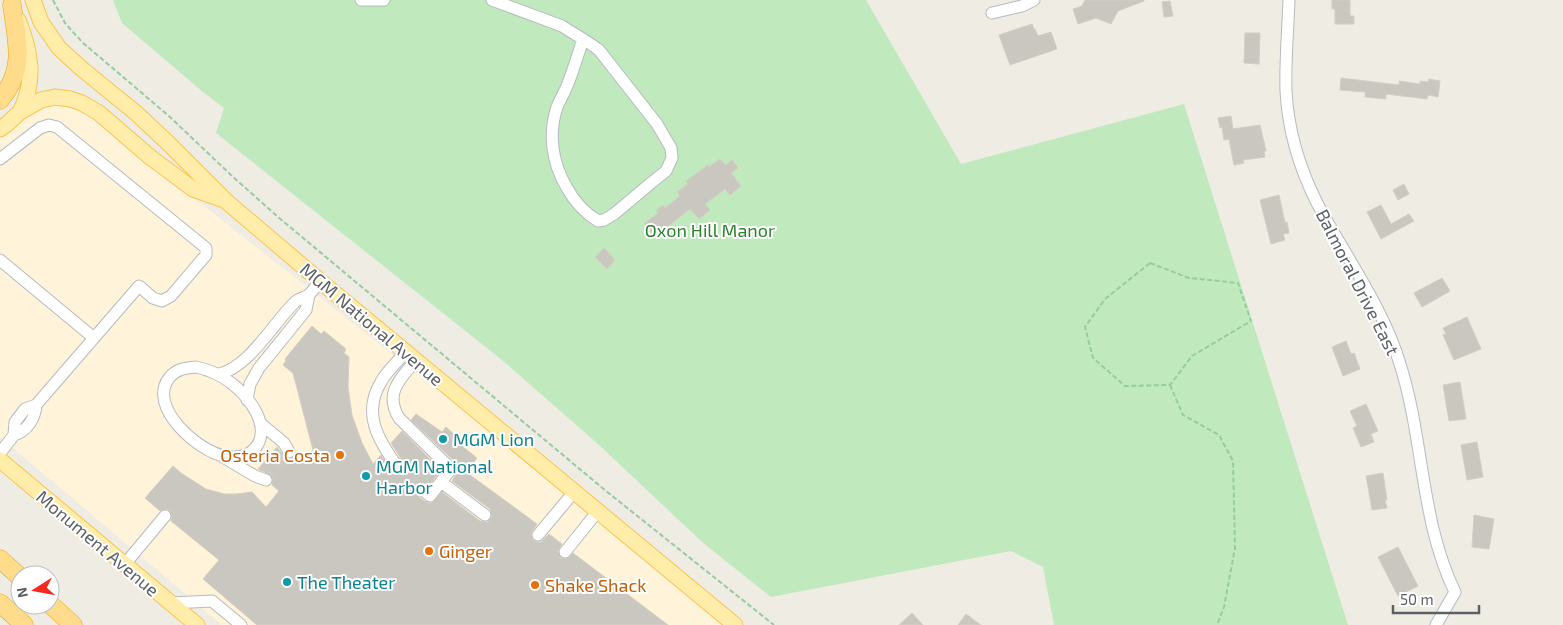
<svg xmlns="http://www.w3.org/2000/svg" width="1563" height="625" font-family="'Exo 2',sans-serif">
	<rect width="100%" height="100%" fill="#efece3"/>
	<path fill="#fff4d9" d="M51,104L81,109L736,625H222L0,437V124L20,112Z"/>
	<path fill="#c0e9be" d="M113,0H866L961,164L1184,104L1348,625H1054L1043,567L1011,551L771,597L702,542L598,444L502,360L216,133L224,108L203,92L122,23Z"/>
	<path fill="#cac7c0" stroke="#d5cec1" d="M1085,0H1144V1L1118,11L1111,24L1096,18L1078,24L1073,9L1082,6Z
		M1332,0H1350V16H1354V24H1335V9H1332Z
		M1170,1L1173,16L1164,17L1162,2Z
		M1032,24L1034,29H1035L1038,36L1051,32L1057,49L1010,65L999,35Z
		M1245,33H1260L1259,64L1244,63Z
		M1341,78L1399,85V81L1420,84V81L1428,82L1429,79L1440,81L1438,97L1428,95L1427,99L1386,94V99L1365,97V92L1340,90Z
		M1231,116L1233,129L1260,125L1266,151H1264L1265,157L1243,160L1244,163L1234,165L1229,139L1224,140L1222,127L1220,128L1218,118Z
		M720,159L726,165L732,160L738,168L731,173L741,186L730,195L725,189L705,204L710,210L699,219L690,209L654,237L644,224L658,213L656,210L663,205L665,208L680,196L677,192L688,184L686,181L708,165L709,167Z
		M1404,184L1409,194L1398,200L1393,190Z
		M1279,195L1285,223L1287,222L1289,233L1283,234L1285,240L1271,244L1260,200Z
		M1381,205L1391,224L1409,214L1414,221L1381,239L1367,212Z
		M604,248L615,260L607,269L595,257Z
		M1442,278L1450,291L1422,307L1414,293Z
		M1467,317L1481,349L1454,360L1443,335L1446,334L1443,328Z
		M312,326L321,334L324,331L346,349L344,353L349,357L348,387L352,415L362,443L373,464L381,455L393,473H398L402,472L404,466L403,462L391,443L402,431L441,470L429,486L423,485L419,488L418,494L420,498L428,503H432L442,492L480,521L485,522H488L492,516L490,509L452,481L458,471L457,464L411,420L416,414L442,432L446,427L456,436L453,439L477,458L466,472L537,524L531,533L533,540L537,542H541L549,534L562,544L558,551L561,558L567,559L573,553L668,625H257L203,579L219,560L171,521L172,517L170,511L166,509L160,511L145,498L173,466L181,473L206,489L224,494H237L252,492L266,507L279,491L272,485L273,479L271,475L258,469L277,447L285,458L289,459L295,457L302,463L313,450L293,373L283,365L286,361L285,359Z
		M1346,341L1351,354L1354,353L1360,369L1343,376L1332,347Z
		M1460,382L1466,419L1449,421L1443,385Z
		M1366,404L1378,431L1371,434L1374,442L1361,447L1353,428L1357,426L1350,411Z
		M1477,442L1483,477L1467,480L1461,445Z
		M1383,473L1387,500H1385L1387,508L1372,510L1366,476Z
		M1474,515L1494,519L1489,549L1472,547Z
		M1398,547L1418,586L1398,596L1378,557Z
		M912,613L923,625H899Z
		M966,614L981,625H958Z"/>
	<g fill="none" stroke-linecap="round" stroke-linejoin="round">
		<path stroke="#cac9c4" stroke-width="11" stroke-dasharray="11 5.5" stroke-linecap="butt" d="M397,466L425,492
			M266,480L289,452"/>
		<defs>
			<path id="minor" d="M361,0H384
				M492,0L562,26C574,34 587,41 599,50L657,124L671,148L672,158L666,171L651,183L614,214L604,220L598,221C585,213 574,201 567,188C552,163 548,134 557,107C560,100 564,93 567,86C573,71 578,55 583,39
				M1289,0C1288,30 1285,61 1286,91C1288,129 1300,169 1317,203C1345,256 1383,307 1400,364C1424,439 1420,520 1455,592L1436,625
				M992,13L1022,6L1034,0
				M0,159L40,128L49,125L57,127L206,248V255L171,296L162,301L153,298L139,286L36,405L25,409L15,422L14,435L0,453
				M0,260L94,338
				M416,360C400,379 384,393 399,418L451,469L430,496L425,492
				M196,367C221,372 244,389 256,412C270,439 254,462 224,456C198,451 147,407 169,378C176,369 185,368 196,367Z
				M219,374C248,368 273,324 294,303C297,299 303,298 307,296C312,293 316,286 320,281
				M247,400L250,384L259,368L306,310L309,295
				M260,423L284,443L289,452
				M14,435C27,431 35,419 36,405
				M223,457L255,476L266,480
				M397,466C378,440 362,413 381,382C387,371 397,362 406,352
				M441,482L485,515
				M538,535L574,492
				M565,552L598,511
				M125,564L165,516
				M171,603L212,601L241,625"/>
			<path id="major" d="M33,0L41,22L59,48L82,69L136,113L168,143L227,202L320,281L735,625
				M18,20C31,51 36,82 20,112
				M0,129L7,124L20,112L41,100L55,97L70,99L82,103L99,113L150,157L193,189L221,199
				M0,460L197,625"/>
			<path id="highway" d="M0,100C26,69 17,42 12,5
				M0,559L20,577
				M0,603L24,625
				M50,604L73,625"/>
		</defs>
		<use href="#minor" stroke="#b6babf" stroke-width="13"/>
		<use href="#major" stroke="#fcc34f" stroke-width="17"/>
		<use href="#highway" stroke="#f39b00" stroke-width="19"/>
		<path stroke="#96cba3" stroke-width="2" stroke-dasharray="5 2.5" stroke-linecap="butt" d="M53,0L65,23L82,42L170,117L232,176L278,217L606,491L774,625
			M1150,263L1189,278L1238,283L1251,321L1192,356L1170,385L1125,386L1093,358L1085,327L1105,299Z
			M1170,385L1183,415L1219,435L1233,461L1235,548L1224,607L1217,625"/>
		<use href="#minor" stroke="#fff" stroke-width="11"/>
		<use href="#major" stroke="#ffeda9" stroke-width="15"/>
		<use href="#highway" stroke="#ffdc8b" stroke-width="18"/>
	</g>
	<g fill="#0f9aa8" stroke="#fff" stroke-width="2">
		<circle cx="443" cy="439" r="5"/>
		<circle cx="366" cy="476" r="5"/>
		<circle cx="287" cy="582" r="5"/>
	</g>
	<g fill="#e8710a" stroke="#fff" stroke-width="2">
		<circle cx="340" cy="455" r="5"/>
		<circle cx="429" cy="551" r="5"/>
		<circle cx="535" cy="585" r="5"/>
	</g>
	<g text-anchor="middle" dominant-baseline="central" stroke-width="4" stroke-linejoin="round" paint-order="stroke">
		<g font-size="18" fill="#2d822d" stroke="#fff">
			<text x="710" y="230">Oxon Hill Manor</text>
		</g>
		<g font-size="18" fill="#5b6065" stroke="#fff">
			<text transform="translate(1358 282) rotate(63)">Balmoral Drive East</text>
			<text transform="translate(372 324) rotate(40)">MGM National Avenue</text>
			<text transform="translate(98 543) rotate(40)">Monument Avenue</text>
		</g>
		<g font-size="18" fill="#0d838f" stroke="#fff" text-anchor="start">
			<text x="453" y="439">MGM Lion</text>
			<text x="376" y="466">MGM National<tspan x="376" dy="21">Harbor</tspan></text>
			<text x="297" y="582">The Theater</text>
		</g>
		<g font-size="18" fill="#c56008" stroke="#fff" text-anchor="start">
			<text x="330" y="455" text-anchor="end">Osteria Costa</text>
			<text x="439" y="551">Ginger</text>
			<text x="545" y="585">Shake Shack</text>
		</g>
	</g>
	<g transform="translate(35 590) rotate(259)"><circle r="24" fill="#ffffff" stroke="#bdbfc1"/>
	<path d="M0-4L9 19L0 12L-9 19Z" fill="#f72822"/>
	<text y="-8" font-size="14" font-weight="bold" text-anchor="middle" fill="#5b6065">N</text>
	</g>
	<path d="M1393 605v8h86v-8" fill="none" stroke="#5b6065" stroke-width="2.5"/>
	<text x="1400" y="605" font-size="15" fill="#5b6065" stroke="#ffffff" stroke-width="4" paint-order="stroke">50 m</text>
</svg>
